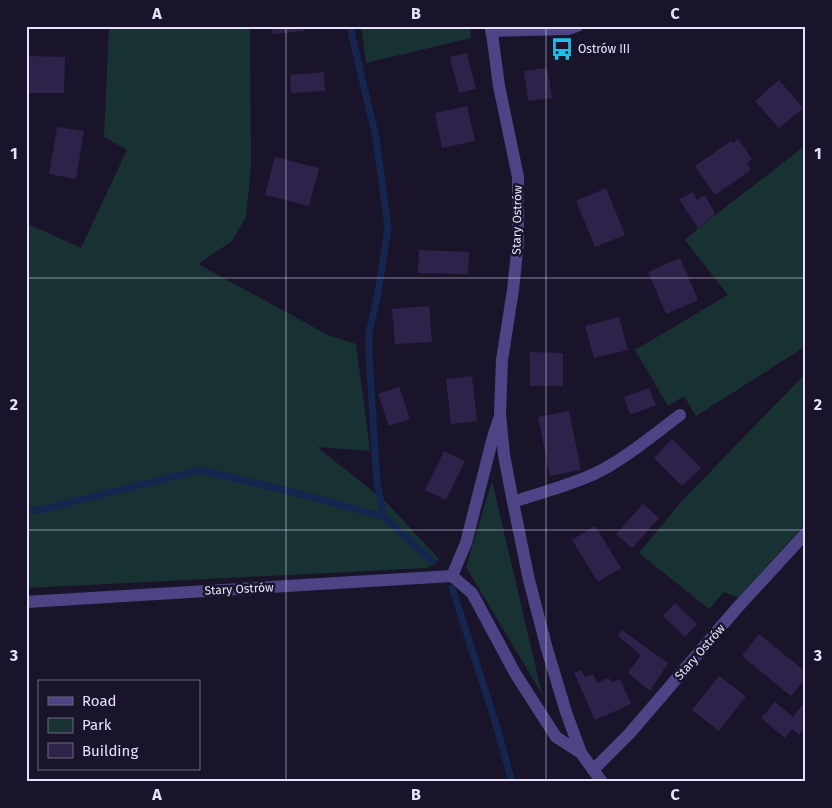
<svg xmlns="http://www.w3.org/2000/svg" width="832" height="808" font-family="'Fira Sans',sans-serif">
	<rect width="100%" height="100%" fill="#1a142b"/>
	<path fill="#183234" d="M109,26H250L251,165L246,217L232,241L198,264L328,335L356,344L370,451L317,447L385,501L439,559L427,568L26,588V223L81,248L127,150L104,137Z
		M361,26H470L471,38L366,63Z
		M806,145V346L696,416L684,396L668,406L635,350L728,295L685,240L701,226Z
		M806,373V523L738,598L724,592L709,609L639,553L681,502Z
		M492,481L542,694L466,567Z"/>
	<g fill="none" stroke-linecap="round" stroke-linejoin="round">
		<path stroke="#15254e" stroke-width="7" d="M351,26L352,36L376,138L388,228L378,293L369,333V355L377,483L384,517
			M26,510H40L200,470L301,494L384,517L433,562
			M452,588L496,724L512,782"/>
	</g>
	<path fill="#2e224a" d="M272,26H304V31L273,34Z
		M467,53L476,89L459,93L450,57Z
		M26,56L65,57L64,93H26Z
		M547,68L552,98L528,101L524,71Z
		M324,72L325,91L291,93L290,75Z
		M779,80L803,108L779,128L755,101Z
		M467,106L475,141L442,148L435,113Z
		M57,127L84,131L76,179L49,174Z
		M738,139L752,159L747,163L751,170L715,195L695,166L731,141L733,143Z
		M275,157L319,168L309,206L265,195Z
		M606,188L625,235L595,247L576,201Z
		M693,192L697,200L705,195L715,214L698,228L679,199Z
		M419,250L469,252L468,274L418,273Z
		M680,258L698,300L666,314L648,272Z
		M429,306L432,342L395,344L392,309Z
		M619,317L628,350L594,358L585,326Z
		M530,352L563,353V386H530Z
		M472,376L477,421L451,424L446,379Z
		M399,387L410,419L389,426L378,394Z
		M649,388L656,405L630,415L624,397Z
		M569,411L581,470L550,476L538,417Z
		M672,439L701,468L682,486L654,458Z
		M444,451L465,461L446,500L425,490Z
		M643,504L659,518L632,548L616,534Z
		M595,526L621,568L598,582L572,540Z
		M675,603L697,624L685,637L663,616Z
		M622,630L668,663L650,691L628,673L641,655L618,636Z
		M759,634L806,672V678L791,696L742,656Z
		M581,670L585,677L593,674L597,683L608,678L612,682L620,679L631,704L595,720L574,673Z
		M719,676L746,696L719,731L692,710Z
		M806,700V726L799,735L792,729L785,738L761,718L775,702L793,717Z"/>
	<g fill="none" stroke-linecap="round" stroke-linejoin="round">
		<path stroke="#4d4485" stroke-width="12" d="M491,31L568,29L577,26
			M513,502C539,493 568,486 594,474C624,460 653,435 680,415
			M593,770L630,733L737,608L806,533"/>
		<path stroke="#4d4485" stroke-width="12" d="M491,26L499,86L518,177V242L513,290L502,360L500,414L504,455L513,502L529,580L547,649L566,712L581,753
			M452,576L466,543L493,437L499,419
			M26,602L452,576L472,593L515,673L556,737L581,753L602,782"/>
	</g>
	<path fill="none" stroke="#e7e1fc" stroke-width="1" stroke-opacity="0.55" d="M286,26V782M546,26V782M26,278H806M26,530H806"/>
	<defs>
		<symbol id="bus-bare" viewBox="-9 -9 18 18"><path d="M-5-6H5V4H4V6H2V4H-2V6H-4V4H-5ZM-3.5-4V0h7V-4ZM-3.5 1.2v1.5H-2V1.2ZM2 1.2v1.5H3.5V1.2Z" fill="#1fc0ea" stroke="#1a142b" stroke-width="2.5" paint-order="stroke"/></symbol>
	</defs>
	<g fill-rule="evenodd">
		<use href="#bus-bare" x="546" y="33" width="32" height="32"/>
	</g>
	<g text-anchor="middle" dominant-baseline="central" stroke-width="5" stroke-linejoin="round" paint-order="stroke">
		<g font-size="12" fill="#e7e1fc" stroke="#1a142b" text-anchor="start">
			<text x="578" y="49">Ostrów III</text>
		</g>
		<g font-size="12" fill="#e7e1fc" stroke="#1a142b">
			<text transform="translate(517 220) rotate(-89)">Stary Ostrów</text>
			<text transform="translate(239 589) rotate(-3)">Stary Ostrów</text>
			<text transform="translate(700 652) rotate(-49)">Stary Ostrów</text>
		</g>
	</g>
	<rect width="832" height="808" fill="none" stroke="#1a142b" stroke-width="55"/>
	<rect x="38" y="680" width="162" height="90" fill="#1a142b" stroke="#6c667f"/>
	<rect x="48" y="697" width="25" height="8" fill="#4d4485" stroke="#6c667f"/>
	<text x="82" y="706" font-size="15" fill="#e7e1fc">Road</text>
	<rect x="48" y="718" width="25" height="15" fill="#183234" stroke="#6c667f"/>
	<text x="82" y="730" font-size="15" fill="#e7e1fc">Park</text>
	<rect x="48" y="743" width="25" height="15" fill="#2e224a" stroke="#6c667f"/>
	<text x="82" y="756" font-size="15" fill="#e7e1fc">Building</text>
	<rect x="28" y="28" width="776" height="752" fill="none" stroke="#e7e1fc" stroke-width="2"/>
	<g font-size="16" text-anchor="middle" font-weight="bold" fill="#e7e1fc">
		<text x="157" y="19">A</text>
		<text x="416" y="19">B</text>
		<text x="675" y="19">C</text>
		<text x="14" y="159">1</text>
		<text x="818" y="159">1</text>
		<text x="14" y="410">2</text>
		<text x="818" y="410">2</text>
		<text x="14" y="661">3</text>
		<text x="818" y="661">3</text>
		<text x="157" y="800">A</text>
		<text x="416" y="800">B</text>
		<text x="675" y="800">C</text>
	</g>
</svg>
